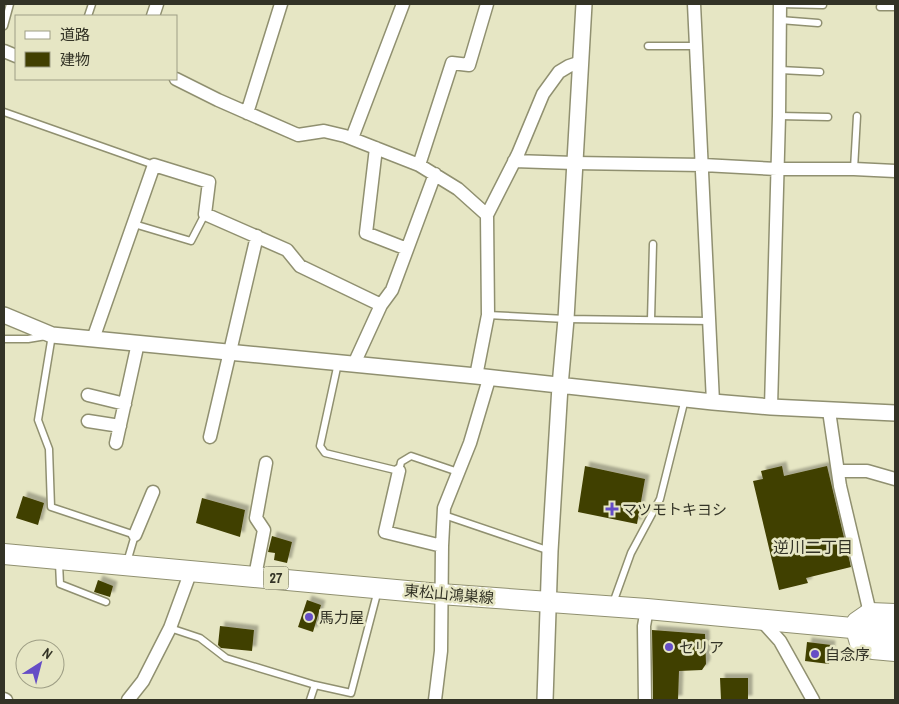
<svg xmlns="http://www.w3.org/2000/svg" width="899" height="704" font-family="'Archivo Narrow','Noto Sans JP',sans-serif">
	<defs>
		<filter id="shadow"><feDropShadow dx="4.5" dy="-4.5" stdDeviation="1" flood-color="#0004"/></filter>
	</defs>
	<rect width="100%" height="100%" fill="#e6e6c4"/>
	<path fill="#413f00" filter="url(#shadow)" d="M585,466L645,479L637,524L578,512Z
		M782,466L784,476L827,466L851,567L806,578L808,583L779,590L753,481L763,479L761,471Z
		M23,496L44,503L38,525L16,518Z
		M202,498L245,510L240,537L196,523Z
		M272,536L292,542L287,563L274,560L275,553L268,552Z
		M98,580L113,586L110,597L94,592Z
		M307,600L321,605L313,632L298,627Z
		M220,626L254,630L252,651L221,648L218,645Z
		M652,630L705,634L706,664L702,670L679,671L678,700H653Z
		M807,642L831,645L829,664L805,661Z
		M720,678H748V700H721Z"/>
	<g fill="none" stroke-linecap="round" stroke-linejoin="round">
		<defs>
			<path id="service" d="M780,4L823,5
				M880,7H895
				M88,16L92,4
				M780,20L818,23
				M4,26L10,4
				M648,46H696
				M780,70L820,72
				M4,112L154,165
				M779,116L828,117
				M854,169L857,116
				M134,224L191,241L205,214
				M488,315L566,319L710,321
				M651,320L653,244
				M4,339H28L52,335L38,420L49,449L51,507L135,535L127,562
				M338,363L320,446L325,453L399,471L401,462L411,456L458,472
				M444,515L550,551
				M59,563L60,584L106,602
				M613,603L631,553L660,499L685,399
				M170,628L200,638L226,658L315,685
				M310,700L315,685L351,693L378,590"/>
			<path id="minor" d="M694,4L713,402
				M153,16L157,4
				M4,51L16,56
				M176,79L218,100L298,135L324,131L345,136L419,165L458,189L487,215
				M247,113L281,4
				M352,138L403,4
				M376,148L366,233L407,249
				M514,161L574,163L703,165L777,169H854L895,171
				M419,165L452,63L469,65L487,4
				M93,339L154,165L209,182L205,214L287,250L300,266L381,305
				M354,364L381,305L392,290L435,174
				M476,376L488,315L487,215L518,154L543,94L559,72L569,66L581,62
				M88,395L125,404
				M771,407L779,116L780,4
				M829,411L840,486L870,613
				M88,421L120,426
				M210,437L257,236
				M116,443L138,343
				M399,471L385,532L442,546
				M838,471H867L895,479
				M135,535L153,492
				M255,576L264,530L256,518L266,463
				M762,621L780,641L813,700
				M4,699L6,700
				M128,700L143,681L170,628L188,579L189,570
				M435,700L441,651L442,546L444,508L470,443L489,379
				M645,700L644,626L647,609"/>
			<path id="tertiary" d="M4,315L52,335L476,376L713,402L771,407L895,413
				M545,700L550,551L560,386L566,319L584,4"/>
			<path id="primary" d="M4,554L440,594L647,609L895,632
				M895,614L870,613L857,622L856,629L860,643L873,649L895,651"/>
		</defs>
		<use href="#service" stroke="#909070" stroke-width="9"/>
		<use href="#minor" stroke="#909070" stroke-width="15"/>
		<use href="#tertiary" stroke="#909070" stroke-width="18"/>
		<use href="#primary" stroke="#909070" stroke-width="22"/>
		<use href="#service" stroke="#fff" stroke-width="6"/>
		<use href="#minor" stroke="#fff" stroke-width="12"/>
		<use href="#tertiary" stroke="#fff" stroke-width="15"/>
		<use href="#primary" stroke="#fff" stroke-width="20"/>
	</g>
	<g fill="#654dc6" stroke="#e6e6c4" stroke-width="2">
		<path d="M609.5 501.5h5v5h5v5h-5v5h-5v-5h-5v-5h5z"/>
		<circle cx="309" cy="617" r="5"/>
		<circle cx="669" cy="647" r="5"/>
		<circle cx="815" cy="654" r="5"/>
	</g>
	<g text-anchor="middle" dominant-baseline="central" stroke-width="5" stroke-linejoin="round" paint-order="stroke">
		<rect fill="#e6e6c4" stroke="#696955" stroke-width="1" x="263.5" y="566.5" width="25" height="23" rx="4"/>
		<g font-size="14" font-weight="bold" fill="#333326">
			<text x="276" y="578">27</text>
		</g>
		<g font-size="15" fill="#333326" stroke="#e6e6c4" text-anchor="start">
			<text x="622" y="509">マツモトキヨシ</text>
			<text x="319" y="617">馬力屋</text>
			<text x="679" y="647">セリア</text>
			<text x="825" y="654">自念序</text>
		</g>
		<g font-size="15" fill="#333326" stroke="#e6e6c4">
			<text transform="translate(449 594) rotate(5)">東松山鴻巣線</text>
		</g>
		<g font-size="16" fill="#333326" stroke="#e6e6c4">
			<text x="813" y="547">逆川二丁目</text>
		</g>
	</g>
	<rect width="899" height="704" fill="none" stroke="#333326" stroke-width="10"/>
	<rect x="15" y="15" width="162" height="65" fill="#e6e6c4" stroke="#9e9e85"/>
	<rect x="25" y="31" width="25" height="8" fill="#ffffff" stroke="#9e9e85"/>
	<text x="60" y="40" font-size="15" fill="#333326">道路</text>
	<rect x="25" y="52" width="25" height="15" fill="#413f00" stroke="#9e9e85"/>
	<text x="60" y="65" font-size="15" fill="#333326">建物</text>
	<g transform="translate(40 664) rotate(36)"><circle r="24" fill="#e6e6c4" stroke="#9e9e85"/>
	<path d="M0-4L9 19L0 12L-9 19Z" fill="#654dc6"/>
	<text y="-8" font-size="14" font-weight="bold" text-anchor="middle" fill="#333326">N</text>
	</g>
</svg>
